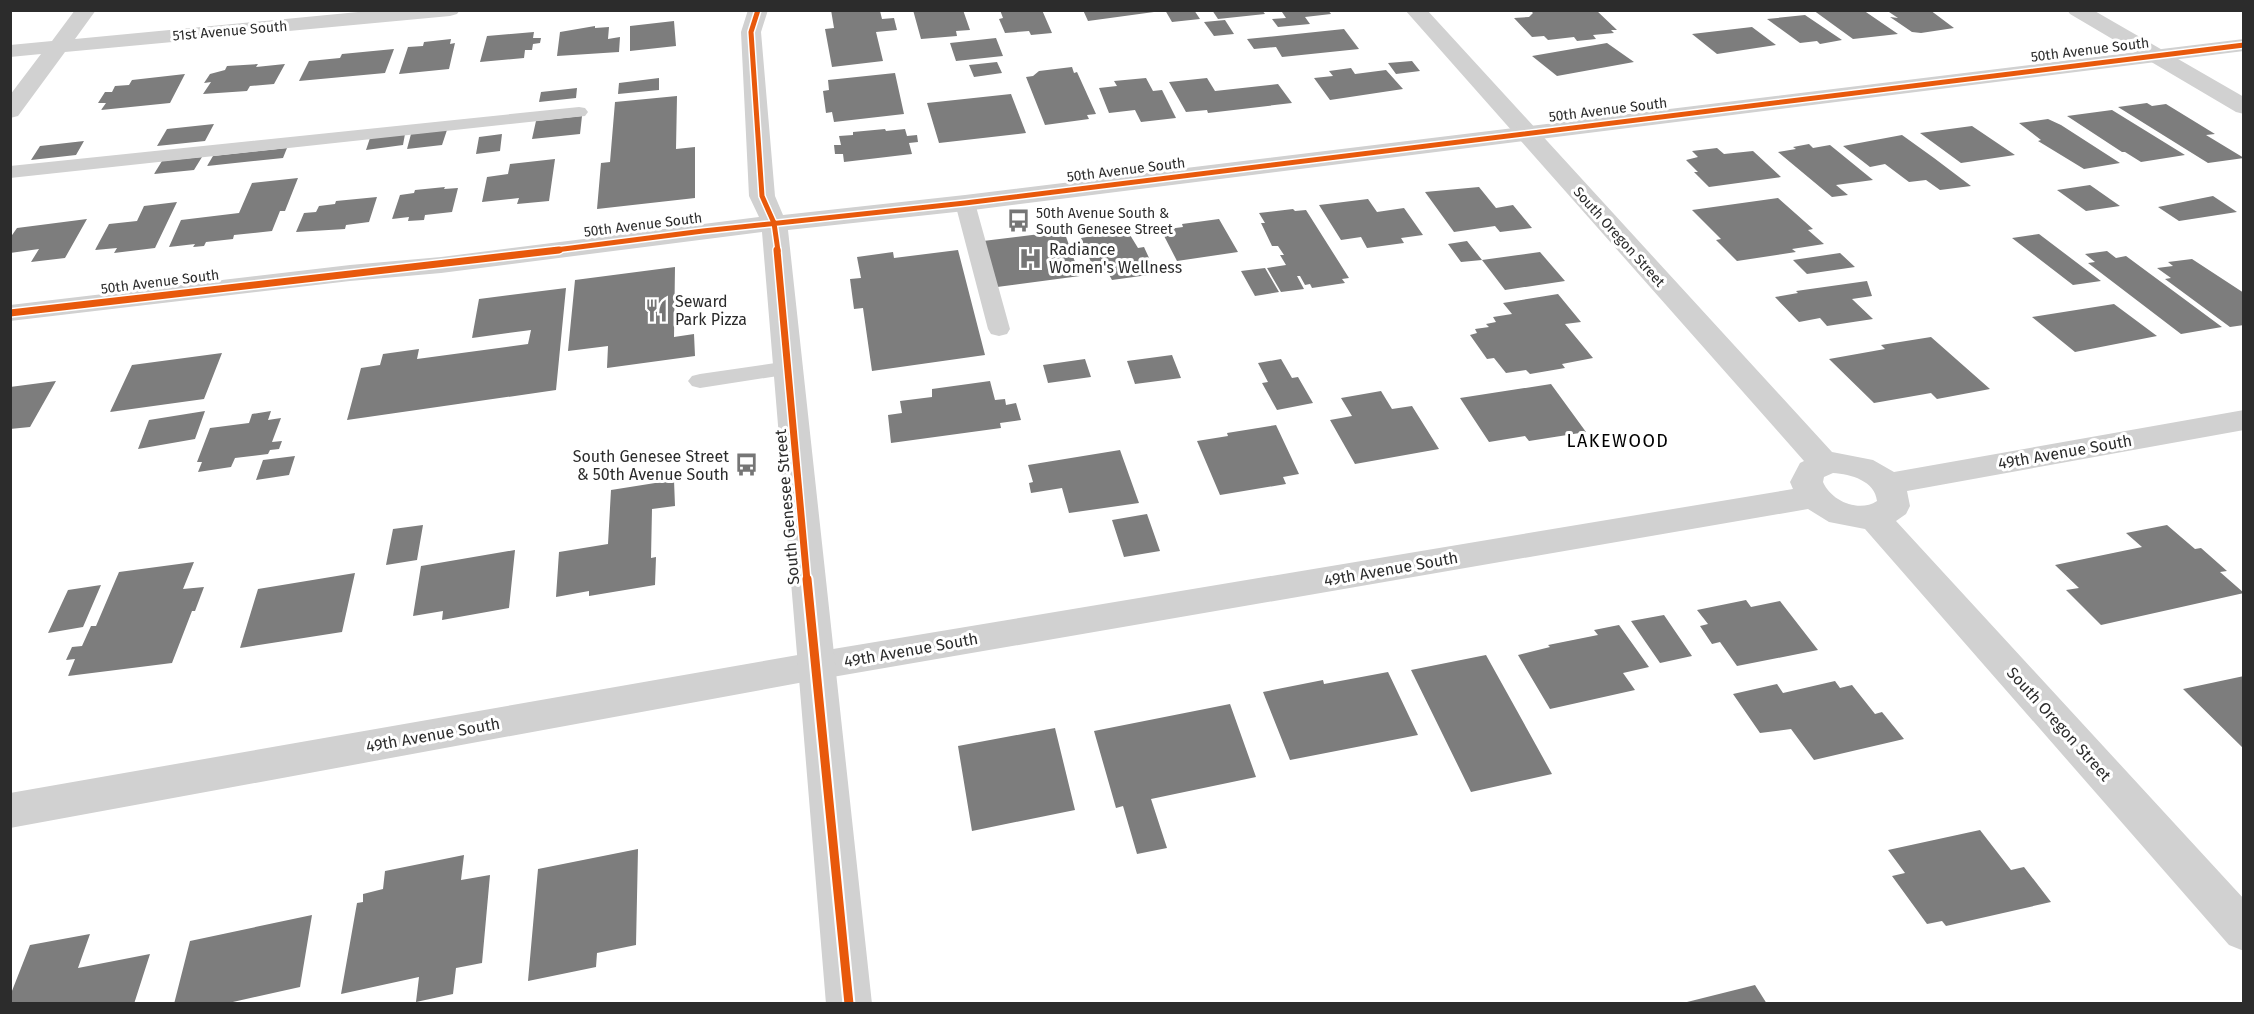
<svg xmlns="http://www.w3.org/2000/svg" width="2254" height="1014" font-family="'Fira Sans',sans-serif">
	<rect width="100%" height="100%" fill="#fff"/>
	<path fill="#7d7d7d" d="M831,10L880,11L882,19L894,18L897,30L876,32L883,61L832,67L825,29L834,28Z
		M913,10H963L970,30L956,31L957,36L921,39Z
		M1000,10H1042L1052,33L1031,35L1029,31L1005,33L999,19L1003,18Z
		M1083,10H1154V12L1088,21Z
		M1165,10H1194L1200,19L1172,22Z
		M1212,10H1262L1265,14L1218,19Z
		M1288,10H1328L1331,14L1305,17L1310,24L1278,27L1272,19L1286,18L1282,12Z
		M1530,10H1596L1617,30H1611L1614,33L1593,35L1596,39L1577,41L1574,37L1548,40L1544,36L1532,37L1514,18L1529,17L1533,13Z
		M1813,10H1863L1898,34L1853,39Z
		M1886,10H1930L1954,28L1921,33L1912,32L1890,17L1898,18Z
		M1805,15L1842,40L1820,44L1817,41L1800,43L1767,19Z
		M1225,20L1234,34L1214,36L1204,22Z
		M674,21L676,46L630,51V26Z
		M595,26V28L609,27L608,39L620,37L619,52L557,56L560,32Z
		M1752,27L1776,45L1717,54L1692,34Z
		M1344,29L1359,49L1282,57L1276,47L1254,49L1247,39Z
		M534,32L533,38H541L540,43L533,44L532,50H525L524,58L480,62L487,36Z
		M996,38L1003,56L956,61L950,43Z
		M451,39L450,44L455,43L449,69L399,74L408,47L423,46L424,42Z
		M1607,43L1634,62L1557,76L1532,56Z
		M394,49L385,73L299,81L309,61L340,58L342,54Z
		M1412,61L1420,71L1396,74L1388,63Z
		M997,62L1002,73L974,77L969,65Z
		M258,64L256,67L285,64L274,84L250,86L247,91L203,94L211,82L204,83L210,74L225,70L227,66Z
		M1072,67L1074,73L1077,72L1096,114L1087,115L1089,119L1045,125L1026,77L1033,76L1039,71Z
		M1351,68L1355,74L1386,70L1403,89L1330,100L1314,78L1333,76L1329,71Z
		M895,73L904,114L834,122L832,112L826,113L823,91L829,90L828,80Z
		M185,74L170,103L101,110L106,103H98L105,92H112L115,86L129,85L132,80Z
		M659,78V90L618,94L619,83Z
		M1146,78L1153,91L1162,90L1176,118L1141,122L1135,110L1109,113L1099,88L1117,86L1114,81Z
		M1207,78L1215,91L1278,84L1292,103L1208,113L1207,110L1186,112L1169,82Z
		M577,88L576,98L539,102L541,92Z
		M1011,94L1026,133L939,143L927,103Z
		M677,96L676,149L695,147V198L597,209L601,163L610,162L615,102Z
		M2147,103L2152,106L2166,104L2215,134L2206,135L2244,158L2208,163L2118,107Z
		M2112,110L2185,155L2141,162L2125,152H2122L2067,116Z
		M582,116L580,134L532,139L536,121Z
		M2048,119L2061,125L2120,163L2084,169L2038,141L2041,140L2019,123Z
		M214,124L205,141L157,146L167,129Z
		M1972,126L2015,155L1961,163L1920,133Z
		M885,129L886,131L905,129L907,136L917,135L918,142L909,143L912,154L844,162L843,154H835L834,145H841L839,136L853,135V132Z
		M447,130L442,145L407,149L411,134Z
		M405,134L403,145L366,150L370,138Z
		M502,134L500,151L476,154L479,137Z
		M1902,135L1934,158L1971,186L1940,190L1926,180L1909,182L1885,164L1870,167L1843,146Z
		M84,141L76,155L31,160L40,146Z
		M1809,144L1813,148L1830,145L1873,180L1836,185L1848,195L1832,197L1778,152L1796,149L1793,147Z
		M287,148L283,158L207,166L213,156Z
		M1717,148L1724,154L1753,151L1781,177L1709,187L1694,172H1698L1686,160L1698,157L1692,151Z
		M202,157L194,170L154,174L162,161Z
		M555,159L549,201L517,204L519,198L482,202L487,177L508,174L510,164Z
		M298,178L285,211H280L272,231L234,235L233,239L206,242L204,246L193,247L195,244L169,247L181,220L239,213L252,183Z
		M2090,185L2120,206L2086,211L2057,190Z
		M445,187L444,189L458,188L452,212L425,215L424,220L408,221L409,217L392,219L400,195L414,193L415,190Z
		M1479,187L1496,208L1513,205L1532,228L1500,232L1495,226L1454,232L1425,192Z
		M2213,196L2237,212L2179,221L2158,207Z
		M377,197L369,222L346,225L345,229L296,232L304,213L316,212L319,206L335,204L336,201Z
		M1778,198L1813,229L1808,230L1824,244L1792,249L1796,252L1737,261L1716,240L1721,239L1692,210Z
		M1368,199L1377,212L1404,208L1423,235L1401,238L1404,243L1367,248L1361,237L1341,240L1319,205Z
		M177,202L155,248L114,253L117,248L95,250L109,224L137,221L144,206Z
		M1293,209L1295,211L1306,210L1349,278L1342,279L1345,283L1312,288L1310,284L1305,285L1300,276H1297L1304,289L1281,292L1267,268L1286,265L1280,255H1284L1278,246H1272L1261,223H1265L1259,213Z
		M87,219L65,258L31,262L39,249L10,253V238L17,228Z
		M1219,219L1238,252L1177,261L1161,230L1183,227L1182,224Z
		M1127,230L1138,248L1144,247L1155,271L1147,272L1148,275L1112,280L1108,273L1096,274L1081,238Z
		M1064,231L1080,276L997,287L983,241Z
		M2039,234L2101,281L2073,285L2012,238Z
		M1467,241L1482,260L1461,262L1448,244Z
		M958,250L985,355L872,371L863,308L854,309L850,279L861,278L857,257L893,252L894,258Z
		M2107,251L2116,258L2126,256L2222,327L2181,334L2088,263L2095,262L2085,254Z
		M1540,252L1565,281L1505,290L1482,260Z
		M1840,253L1855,267L1807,274L1793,260Z
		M2192,259L2244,293V325L2230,327L2165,279L2171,278L2157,268L2173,266L2168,262Z
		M675,267L674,337L694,334L695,356L607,368L608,346L568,351L575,280Z
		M1265,268L1279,292L1255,296L1241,271Z
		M1867,281L1872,296L1852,299L1873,319L1827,326L1820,318L1799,322L1775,297L1798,293L1796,291Z
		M566,288L556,390L347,420L361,368L380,365L383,354L419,349L417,359L528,344L531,330L472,338L479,299Z
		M1558,294L1581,322L1565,324L1593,358L1562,364L1565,368L1530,374L1526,370L1506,373L1494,358L1487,359L1470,335L1477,333L1475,329L1489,327L1486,324L1496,322L1493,317L1512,314L1503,303Z
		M2114,304L2157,336L2075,352L2032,317Z
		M1931,337L1990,389L1937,399L1931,393L1874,403L1829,359L1885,349L1881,345Z
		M222,353L204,399L110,412L132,365Z
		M1172,355L1181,378L1135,384L1127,361Z
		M1085,359L1091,377L1048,383L1043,365Z
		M1281,359L1292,378L1298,377L1313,403L1277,410L1262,383L1268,382L1258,363Z
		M56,381L30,427L10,429V387Z
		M990,381L995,400L1005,399L1006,405L1016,403L1021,420L1000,423L1001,428L891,443L888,415L902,413L900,401L932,397V389Z
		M1551,384L1586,432L1529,441L1525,436L1489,442L1460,398Z
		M1381,391L1392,409L1412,406L1439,449L1355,464L1330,420L1352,416L1341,398Z
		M205,411L195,439L138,449L149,420Z
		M271,411L268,420L281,418L272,442L282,441L279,449L270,450L268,454L235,458L231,467L198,472L202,462H197L210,428L249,423L252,414Z
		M1276,425L1299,474L1283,477L1286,484L1220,495L1197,441L1228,436L1227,433Z
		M1120,450L1139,503L1069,513L1062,488L1031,493L1029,483L1033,482L1028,465Z
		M295,456L289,475L256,480L263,460Z
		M674,480L675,506L652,509L651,558L656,557L655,585L589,596V591L556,597L559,552L608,544L611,490Z
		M1147,514L1160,551L1124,557L1112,520Z
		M423,525L417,560L386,565L393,529Z
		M2167,525L2195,549L2201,548L2227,571L2220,572L2244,593L2101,625L2066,590L2079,588L2055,565L2142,547L2126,533Z
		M515,550L509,608L442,620L443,611L413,616L421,566Z
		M194,562L183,589L204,587L195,611H192L172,663L68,676L75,659L66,660L72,647L82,646L91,626H96L119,572Z
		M355,573L342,632L240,648L258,589Z
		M101,585L83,627L48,633L68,590Z
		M1746,600L1751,607L1780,601L1818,650L1737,666L1720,642L1712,644L1700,626L1708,624L1697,610Z
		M1664,615L1692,656L1660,663L1631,621Z
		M1619,625L1649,667L1623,673L1635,690L1550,709L1518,655L1550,647L1548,645L1598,635L1594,630Z
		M1486,655L1552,774L1471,792L1411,670Z
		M1388,672L1418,735L1290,760L1263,692L1323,680L1324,684Z
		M2244,676V749L2183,689Z
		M1835,681L1840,688L1852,685L1875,714L1882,712L1904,739L1814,760L1791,729L1760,733L1733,694L1777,684L1783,693Z
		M1230,704L1256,777L1151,799L1167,848L1137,854L1123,806L1116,808L1094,731Z
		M1055,728L1075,810L972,831L958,746Z
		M1980,830L2011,870L2024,867L2051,902L1946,926L1942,921L1927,924L1892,876L1905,873L1888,850Z
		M638,849L636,945L597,953L596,967L528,981L538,869Z
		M464,855L461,880L490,875L482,963L456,968L453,994L416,1002L419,977L341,994L357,903L363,902V894L383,889L385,871Z
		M312,915L300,987L224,1004H174L190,941Z
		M90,934L78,968L150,954L134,1004H10V996L30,945Z
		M1755,985L1767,1004H1683V1003Z"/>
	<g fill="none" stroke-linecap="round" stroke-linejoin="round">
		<path fill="#d1d1d1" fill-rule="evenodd" d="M579,107L585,108L588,112L585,116L10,178V166Z
			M965,197L972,199L975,203L1010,329L1007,334L999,336L991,334L988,329L955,203L958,199Z
			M789,361L797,363L800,368L797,373L700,388L692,386L688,381L692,376L700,374Z"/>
		<path fill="#d1d1d1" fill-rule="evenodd" d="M75,10H96L75,39L379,10H460L457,14L450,16L65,52L18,116L10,118V95L41,54L10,57V45L52,41Z
			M1405,10H1427L1832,452L1873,460L1894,472L2244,410V430L1907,491L1910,506L1906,514L1896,521L2244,899V951L2229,945L1865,529L1829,522L1808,509L815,680L10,828V793L815,652L1793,489L1790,482L1800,463L1804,461ZM1833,473C1851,474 1875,481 1877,501C1859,513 1831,501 1823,482L1824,477Z
			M2067,10H2093L2244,97V114L2236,112L2070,14Z"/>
		<path fill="#d1d1d1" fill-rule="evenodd" d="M748,10H768L761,32L775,196L783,215L965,195L2244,39V51L965,211L788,230L872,1004H826L762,232L441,273L350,281L10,321V305L350,265L441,257L759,217L749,196L741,32Z"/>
		<defs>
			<path id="cycleway-far2" d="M758,10L751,32L762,196L774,223L778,251
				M548,251L703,231L965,203L2244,45"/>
			<path id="cycleway-far1" d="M777,250L807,581
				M10,313L559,250"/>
			<path id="cycleway" d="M807,579L849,1004"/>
		</defs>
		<use href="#cycleway-far2" stroke="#fff" stroke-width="8"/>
		<use href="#cycleway-far1" stroke="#fff" stroke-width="10"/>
		<use href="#cycleway" stroke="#fff" stroke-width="13"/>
		<use href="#cycleway-far2" stroke="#e8590c" stroke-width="5"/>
		<use href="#cycleway-far1" stroke="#e8590c" stroke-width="7"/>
		<use href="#cycleway" stroke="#e8590c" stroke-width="9"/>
	</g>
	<defs>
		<symbol id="bus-bare" viewBox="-9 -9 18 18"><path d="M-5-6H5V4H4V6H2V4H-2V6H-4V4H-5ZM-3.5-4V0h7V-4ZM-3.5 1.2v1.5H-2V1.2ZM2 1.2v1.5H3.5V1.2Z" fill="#767676" stroke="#fff" stroke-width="2.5" paint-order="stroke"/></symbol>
		<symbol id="hospital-bare" viewBox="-9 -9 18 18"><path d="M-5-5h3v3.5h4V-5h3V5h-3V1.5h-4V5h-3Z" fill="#767676" stroke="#fff" stroke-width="2.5" paint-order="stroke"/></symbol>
		<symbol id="restaurant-bare" viewBox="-9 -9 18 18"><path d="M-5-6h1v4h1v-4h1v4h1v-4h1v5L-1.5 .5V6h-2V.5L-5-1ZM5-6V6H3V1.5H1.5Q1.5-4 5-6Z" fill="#767676" stroke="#fff" stroke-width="2.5" paint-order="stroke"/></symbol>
	</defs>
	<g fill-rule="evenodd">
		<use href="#bus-bare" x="1002" y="204" width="33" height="33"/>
		<use href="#hospital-bare" x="1014" y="242" width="33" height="33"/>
		<use href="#restaurant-bare" x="640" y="294" width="33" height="33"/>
		<use href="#bus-bare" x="730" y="448" width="33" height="33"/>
	</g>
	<g text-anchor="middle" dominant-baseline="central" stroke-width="6" stroke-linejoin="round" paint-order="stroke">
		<g font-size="14" fill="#2c2c2c" stroke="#fff">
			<text transform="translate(230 31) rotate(-5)">51st Avenue South</text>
			<text transform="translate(2090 50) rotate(-7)">50th Avenue South</text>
			<text transform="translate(1608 110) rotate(-7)">50th Avenue South</text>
			<text transform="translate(1126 170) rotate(-7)">50th Avenue South</text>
			<text transform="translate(643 225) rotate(-7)">50th Avenue South</text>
			<text transform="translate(1619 237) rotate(48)">South Oregon Street</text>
			<text transform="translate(160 282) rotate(-7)">50th Avenue South</text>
		</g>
		<g font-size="14" fill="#2c2c2c" stroke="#fff" text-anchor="start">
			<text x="1036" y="213">50th Avenue South &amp;<tspan x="1036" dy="16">South Genesee Street</tspan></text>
		</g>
		<g font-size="16" fill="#2c2c2c" stroke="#fff" text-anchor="start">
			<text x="1049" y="249">Radiance<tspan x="1049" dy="18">Women's Wellness</tspan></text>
			<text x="675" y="301">Seward<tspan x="675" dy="18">Park Pizza</tspan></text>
			<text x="729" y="456" text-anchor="end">South Genesee Street<tspan x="729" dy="18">&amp; 50th Avenue South</tspan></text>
		</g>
		<g font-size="16" fill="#2c2c2c" stroke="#fff">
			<text transform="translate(2065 452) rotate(-10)">49th Avenue South</text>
			<text transform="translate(787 507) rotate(-95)">South Genesee Street</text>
			<text transform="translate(1391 569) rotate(-10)">49th Avenue South</text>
			<text transform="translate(911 650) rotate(-10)">49th Avenue South</text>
			<text transform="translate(2059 724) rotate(48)">South Oregon Street</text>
			<text transform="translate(433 735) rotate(-10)">49th Avenue South</text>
		</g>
		<g font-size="18" letter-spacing="1.5" fill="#000" stroke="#fff">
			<text x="1618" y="441">LAKEWOOD</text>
		</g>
	</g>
	<rect width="2254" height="1014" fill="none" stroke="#2c2c2c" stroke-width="24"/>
</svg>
